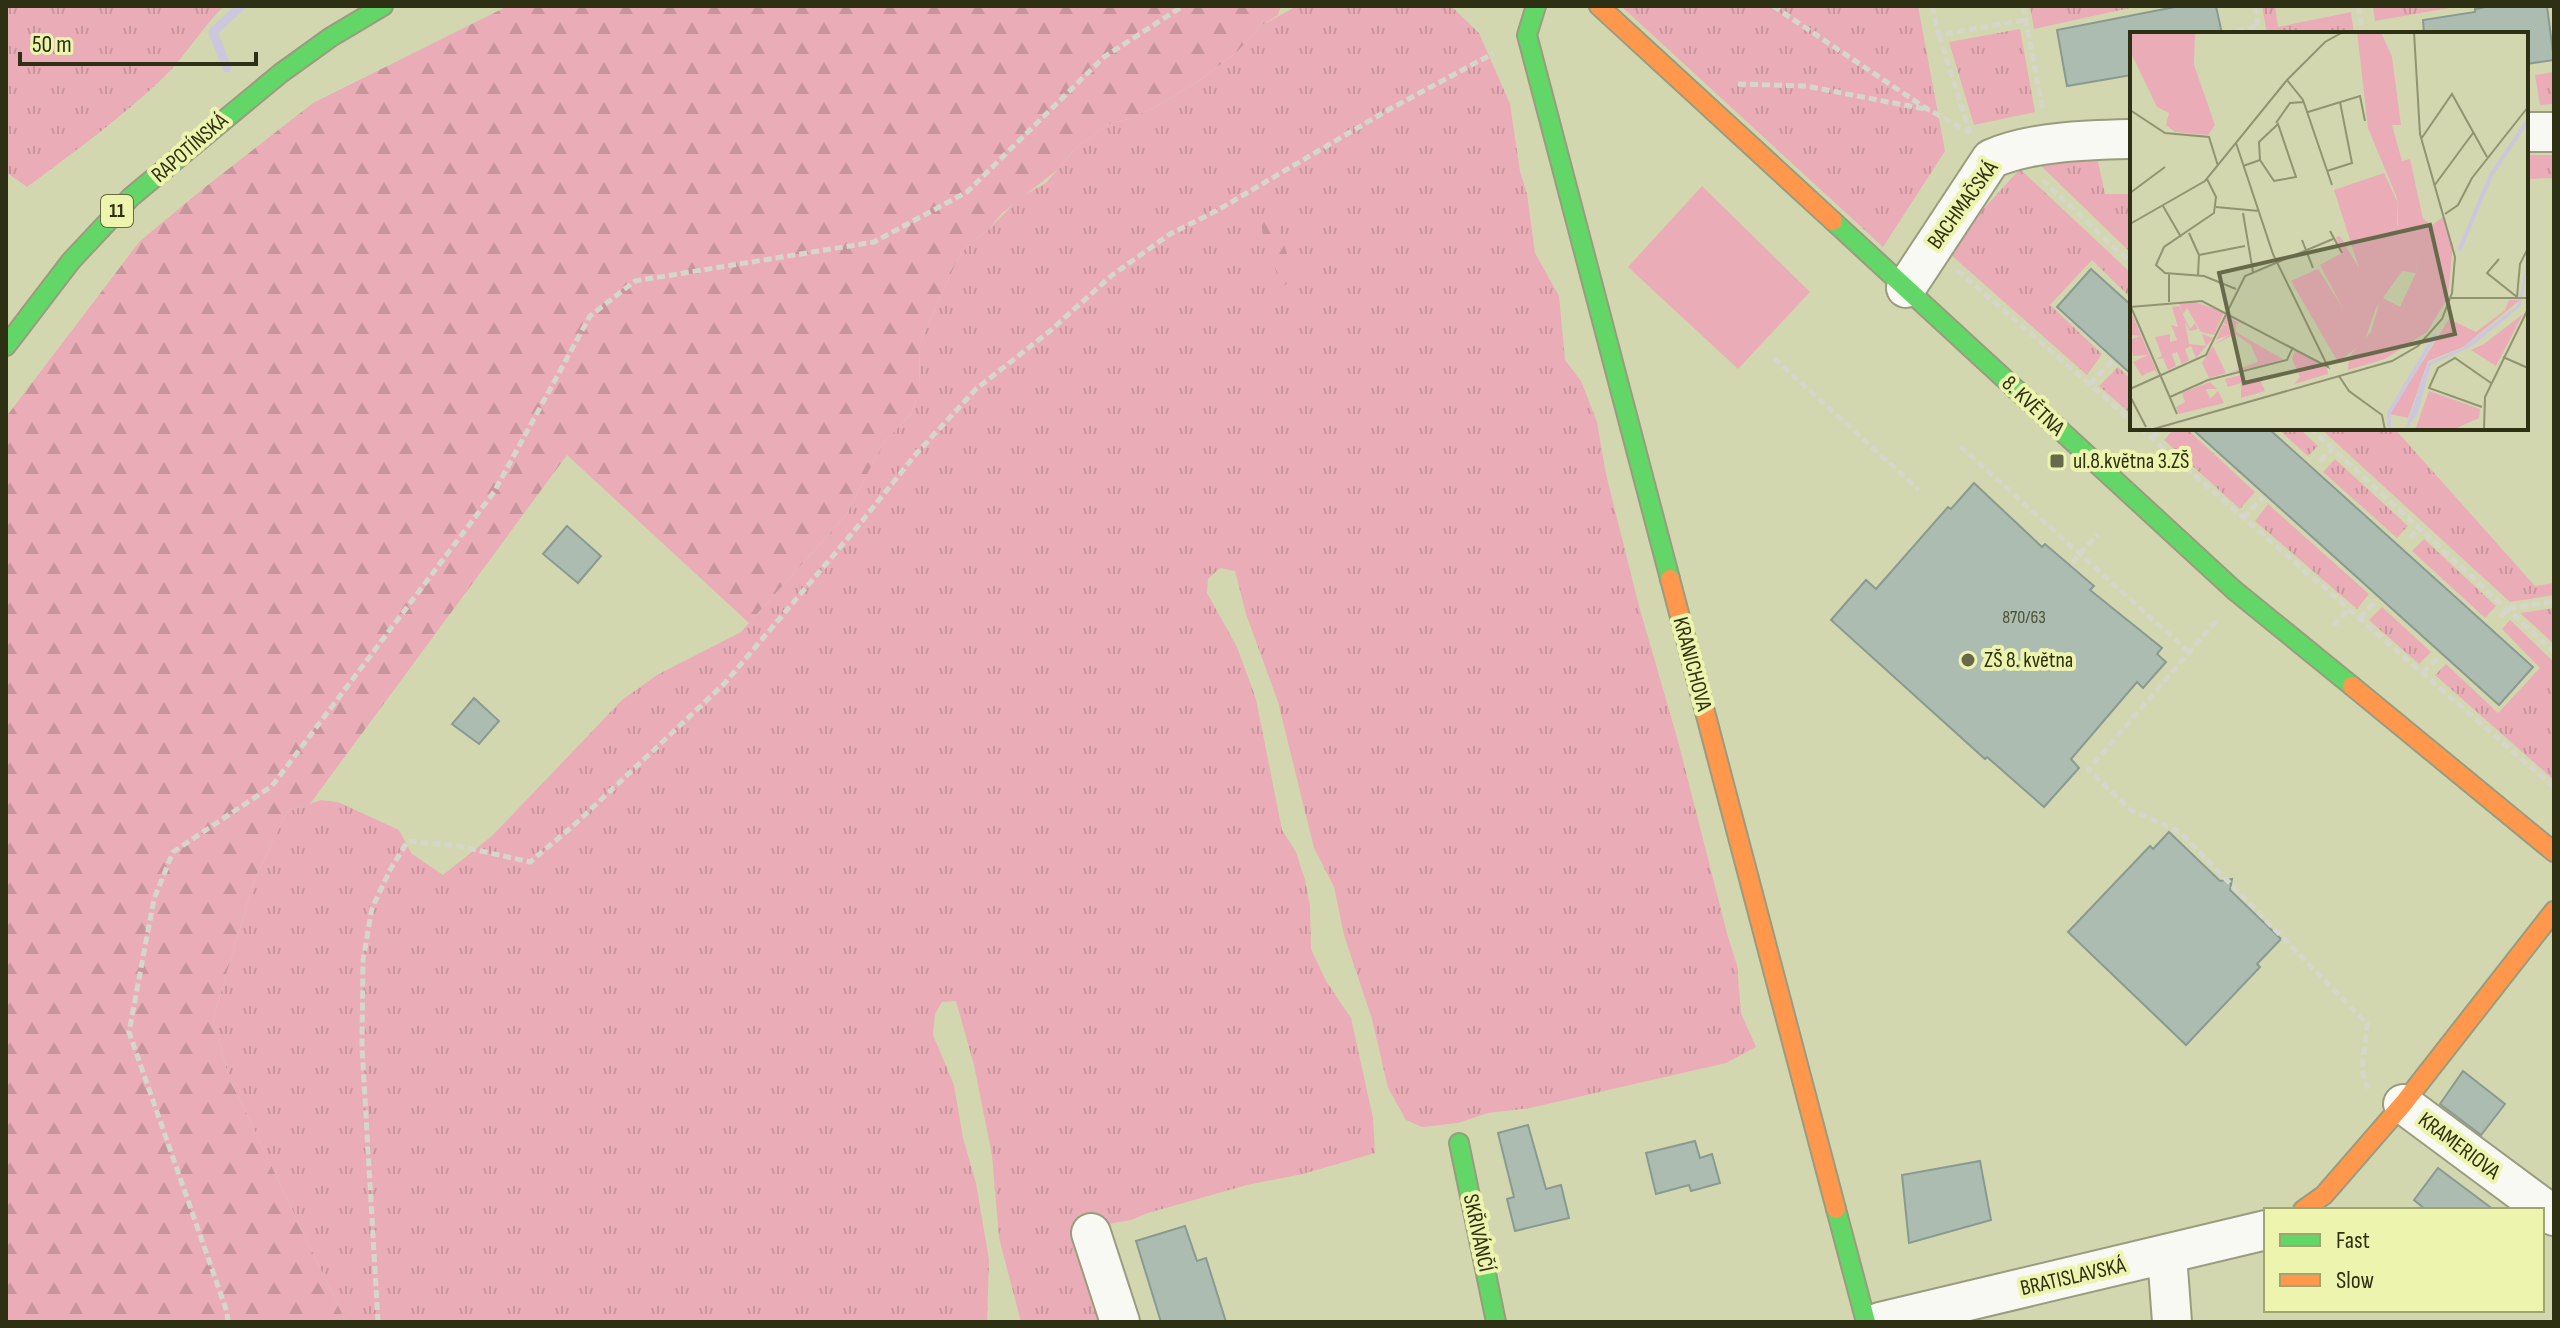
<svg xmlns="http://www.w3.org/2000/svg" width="2560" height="1328" font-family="'Sofia Sans Condensed',sans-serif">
	<defs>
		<pattern id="grass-tufts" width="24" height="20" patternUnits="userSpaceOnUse" patternTransform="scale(2)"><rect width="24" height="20" fill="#eaadb7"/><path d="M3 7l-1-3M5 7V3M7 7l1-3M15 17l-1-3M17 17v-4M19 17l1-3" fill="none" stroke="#c9959c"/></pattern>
		<pattern id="forest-firs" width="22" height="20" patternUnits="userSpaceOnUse" patternTransform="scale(2)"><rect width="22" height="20" fill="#eaadb7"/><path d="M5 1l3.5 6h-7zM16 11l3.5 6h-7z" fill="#c9959c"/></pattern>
	</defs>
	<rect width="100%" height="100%" fill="#d2d7b0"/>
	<path fill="url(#grass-tufts)" d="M6,6H224C201,28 186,56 163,78C121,118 74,152 27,187L6,172Z
		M1297,6H1451L1479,33L1510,104L1520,171L1527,194L1535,253L1559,296L1565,360L1581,381L1597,422L1606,474L1639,606L1678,741L1728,937L1737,965L1741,1013L1756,1047L1726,1063L1530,1108L1488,1113L1458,1123L1422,1127L1406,1120L1388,1088L1372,1019L1344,935L1334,887L1314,848L1278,702L1246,614L1235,571L1220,568L1208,579L1207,593L1237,647L1256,699L1282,830L1296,852L1305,880L1310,906L1311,949L1326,981L1351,1018L1373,1118L1375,1153L1303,1174L1247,1185L1148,1213L1131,1220L1102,1225L1103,1322H1021L999,1238L992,1155L974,1065L956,1001L942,1002L935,1014L933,1035L954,1085L963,1138L976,1183L989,1260L987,1322H346L228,1075L213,1019L255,878L287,812L321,800L338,802L399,830L412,854L443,875L493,835L622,700L657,675L741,632L846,515L884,442L911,414L919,394L920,343L957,260L967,246L988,230L1019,198L1046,183L1074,150L1108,124L1129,119L1152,109L1197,82L1237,52L1262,25Z
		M1621,6H1918L1945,151L1883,247Z
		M2030,6H2139L2034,29Z
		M2262,6H2275L2278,27L2351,12L2354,34H2267Z
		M2373,6H2461L2375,21Z
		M2020,29L2035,112L1974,125L1949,42Z
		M2554,72V104L2540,105L2535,75Z
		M2526,155H2554V178L2526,179Z
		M2097,157L2105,194H2132V254L2036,161Z
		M2020,169L2132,274L2130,297L2092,260L2050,305L2102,354L2087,375L1951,255L1956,239Z
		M2118,367L2132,380V415L2099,386Z
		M2175,428H2186L2255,492L2240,509L2164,440Z
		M2277,428H2299L2318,446L2308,456Z
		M2320,428H2394L2535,586L2554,583V595L2510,602Z
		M2335,459L2408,526L2397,538L2323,472Z
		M2268,504L2369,594L2357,609L2255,521Z
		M2424,539L2496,606L2485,618L2412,551Z
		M2382,607L2431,652L2419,664L2369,620Z
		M2554,608V644L2520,613Z
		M2510,620L2554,662V780L2435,675L2446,664L2498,713L2540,668L2502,629Z"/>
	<path fill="url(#forest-firs)" d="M508,6H1281L1278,15L1262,25L1237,52L1197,82L1152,109L1129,119L1108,124L1074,150L1057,170L1002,213L988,230L967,246L957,260L920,343L919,394L911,414L884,442L846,515L749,623L567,455L310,804L287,812L255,878L213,1019L228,1075L346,1322H6V417L140,241L204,188L313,103Z
		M1261,219L1276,222L1296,279L1283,286L1263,238Z"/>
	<path fill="#eaadb7" d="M1702,186L1810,292L1738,369L1628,267Z"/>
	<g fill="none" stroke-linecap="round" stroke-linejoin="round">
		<path stroke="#ccc7dd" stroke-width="9" d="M227,68L213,32L241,6"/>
	</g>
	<path fill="#acbcb1" stroke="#899a90" stroke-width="2" d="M2180,6H2216L2222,34H2132V75L2067,86L2057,30Z
		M2491,6H2547L2554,60L2526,64V34H2424L2423,20L2475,12V9Z
		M2091,269L2132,306V375L2057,307Z
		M2191,428H2268L2533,667L2499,705Z
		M1974,483L2042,547L2045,544L2094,586L2090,590L2162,648L2157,654L2166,662L2143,688L2137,682L2071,759L2079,768L2044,807L1987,757L1985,759L1831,620L1866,580L1876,589L1948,507L1951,509Z
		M567,526L601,556L578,583L543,554Z
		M474,698L499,721L479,744L452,724Z
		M2169,832L2220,881L2232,879L2230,890L2281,939L2257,964L2260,967L2186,1045L2068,932L2150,846L2153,849Z
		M2463,1071L2505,1104L2481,1135L2440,1104Z
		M1528,1125L1546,1189L1561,1185L1569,1218L1515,1231L1507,1199L1514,1197L1498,1133Z
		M1695,1141L1700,1158L1712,1154L1720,1183L1691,1191L1689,1185L1656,1194L1646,1153Z
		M1980,1161L1991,1220L1909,1243L1902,1175Z
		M2438,1168L2494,1210H2426L2414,1200Z
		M1185,1226L1197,1261L1206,1258L1226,1322H1161L1136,1241Z"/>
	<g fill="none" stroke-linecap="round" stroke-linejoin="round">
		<defs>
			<path id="street" d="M2526,132H2554
				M1906,288L1991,159C2031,141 2089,140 2132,139
				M2403,1104L2554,1216
				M1091,1233L1120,1322
				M2167,1255L2172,1322
				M1880,1322L2266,1230"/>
			<path id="fast" d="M1536,6L1527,35L1670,579
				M1833,221L2234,590L2352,686
				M6,346L71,261L131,197L281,73L331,37L383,6
				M1459,1143L1496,1322
				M1836,1209L1866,1322"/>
			<path id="slow" d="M1599,6L1833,221
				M1670,579L1836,1209
				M2352,686L2554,852
				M2303,1210L2324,1195L2403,1104L2554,911"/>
		</defs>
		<use href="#street" stroke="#999c7e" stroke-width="42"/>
		<use href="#fast" stroke="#999c7e" stroke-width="22"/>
		<use href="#slow" stroke="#999c7e" stroke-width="22"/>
		<path stroke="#d5d7ca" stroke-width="5" stroke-dasharray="8 4" stroke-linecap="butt" d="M1773,6L1924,107L1970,133
			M1932,6L1939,35L2025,20
			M2023,6L2043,111
			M2255,6L2259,34
			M2358,6L2363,34
			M2225,34L2258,26
			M1939,35L1970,133
			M1738,84L1806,86L1930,110
			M2042,180L2132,264
			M1957,270L2132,421
			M1774,358L1919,490
			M2090,384L2112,361
			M2140,428L2554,787
			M2310,428L2554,652
			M2152,438L2163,428
			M1960,446L2189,652
			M2320,461L2332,449
			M2243,518L2263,497
			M2410,538L2419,529
			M2072,563L2098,534
			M2500,617L2507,609L2554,601
			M2360,618L2377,600
			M2216,621L2088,770L2131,810L2180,832L2367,1024C2367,1043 2357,1072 2368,1088
			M2333,626L2349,609
			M2423,673L2440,656
			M228,1322L227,1312L129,1032L154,899L173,852L272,786L494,492L590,316L635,281L874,242L967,192L1104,57L1183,6
			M378,1322L362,1047L363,960L372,908L391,868L408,841L459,846L530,862L573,826L724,684L854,531L916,454L976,389L1050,331L1111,276L1170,234L1216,211L1388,110L1494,53"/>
		<use href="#street" stroke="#f8f9f3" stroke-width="38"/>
		<use href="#fast" stroke="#63d668" stroke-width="18"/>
		<use href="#slow" stroke="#ff974d" stroke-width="18"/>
	</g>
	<g fill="#676a4a" stroke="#ecf4ad" stroke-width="3">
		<rect x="2049" y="453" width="16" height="16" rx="4"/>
		<circle cx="1968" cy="660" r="8"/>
	</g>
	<g text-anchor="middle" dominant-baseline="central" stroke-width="8" stroke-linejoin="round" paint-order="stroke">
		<g font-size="18" fill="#4d533a">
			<text x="2024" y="617">870/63</text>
		</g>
		<rect fill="#ecf4ad" stroke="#666b41" stroke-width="2" x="101" y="195" width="32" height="32" rx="6"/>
		<g font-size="20" font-weight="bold" fill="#2d3013">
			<text x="117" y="211">11</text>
		</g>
		<g font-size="22" fill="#2d3013" stroke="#ecf4ad">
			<text transform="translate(190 148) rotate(-41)">RAPOTÍNSKÁ</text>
			<text transform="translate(1963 205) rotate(-54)">BACHMAČSKÁ</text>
			<text transform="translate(2033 406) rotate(43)">8. KVĚTNA</text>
			<text transform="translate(1692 664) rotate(75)">KRANICHOVA</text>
			<text transform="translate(2459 1146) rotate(37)">KRAMERIOVA</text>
			<text transform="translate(1478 1233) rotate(78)">SKŘIVÁNČÍ</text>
			<text transform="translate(2073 1277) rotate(-13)">BRATISLAVSKÁ</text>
		</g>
		<g font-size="22" fill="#2d3013" stroke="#ecf4ad" text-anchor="start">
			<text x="2073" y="461">ul.8.května 3.ZŠ</text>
			<text x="1984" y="660">ZŠ 8. května</text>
		</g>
	</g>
	<g transform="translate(2130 32)">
		<rect width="398" height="398" fill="#d2d7b0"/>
		<path d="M254,141L267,169V193L288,222L286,241L272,239L246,276L234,310L208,330L161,249L188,237L214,278L190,233L212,221L206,205L210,204L229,236L204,158ZM379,268H390L333,315L298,329L278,386L260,382L319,287L346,300L375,278ZM62,269L94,280L84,303L71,300L57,276L53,282L49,271ZM49,274L60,297L65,291L68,297L60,299L55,290L59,312L76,314L72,302L83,306L66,326L61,314L55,317L59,328L52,332L47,320L42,322L46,334L38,338L33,326L26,327L32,324L25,305L40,302V310L47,308L41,293L48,295L42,275ZM0,278L28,342L24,338L12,344L3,330L18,323L3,324L0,308L10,304L0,303ZM393,282L366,334L341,318L354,312ZM96,284L112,293L106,291V300L154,328L98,341L128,330L121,313L105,302L84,313L99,303L86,308L93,292L102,296L93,291ZM83,314L96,341L79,346L72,331ZM165,318L197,336L198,342L164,352L170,345L162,327ZM114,342L115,351L129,345L135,359L111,366V351L98,355L95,347ZM80,350L87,357H76L80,367L88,359L94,371L49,382L46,375L55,370L52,361Z" fill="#eaadb7"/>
		<path d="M227,0H251L262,25L271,93H262L272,129L280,127L293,187L302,193L313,185L323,213L318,265L297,300L255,327L218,338L219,325L241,300L251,265L270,275L286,241L288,222L268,195L267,166L238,96Z" fill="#eaadb7"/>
		<path d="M0,0H65L64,33L85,93L78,103L45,100L36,93L39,81L27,75L0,19Z" fill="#eaadb7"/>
		<path d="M299,359L350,377L349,386L322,398H285Z" fill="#eaadb7"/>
		<path d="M398,225L391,274L342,314L301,333L287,383L275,398L298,331L332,316L388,273Z" fill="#ccc7dd"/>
		<path fill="none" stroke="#ccc7dd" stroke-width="4" d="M329,219L361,143L398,88M259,398V381L306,302"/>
		<path fill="none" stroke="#909471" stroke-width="2" d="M157,48L173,68L202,153M0,78L35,101L79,105L88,134M178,80L230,64L235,89M146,91L160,71L174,70M291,107L322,62L357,125M113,134L130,128L129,110L148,92L166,145L144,149L130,128M197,139L222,131L210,70M77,147L86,165L84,181L34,215L26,233L35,241L74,244L106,257M304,154L343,101M0,161L35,135M33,174L51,205M86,175L129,179M113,181L123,240M315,182L328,173L342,146L398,75M0,192L75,149L157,48L195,10L213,0M200,199L212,221M59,201L69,223L68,243M172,208L183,236M69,223L115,214M369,227L357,241L387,265M39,242V270M387,265L390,232L398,216M321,266H398M0,275L72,269L198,335L143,222L106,111M1,275L47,382M373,325L398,336M209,344L219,359L252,383L255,398M0,357L76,323L115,244L203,207M0,364L16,395M40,365L78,348L157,328L163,315M352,375L299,356L308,336L325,326L361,351M20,398L262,329L288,314L312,287L322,261L325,225L290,102L284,0M354,398L355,365L398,277"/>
		<path fill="#676a4a" fill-opacity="0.15" stroke="#676a4a" stroke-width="4" d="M300,193L325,302L114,351L89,241Z"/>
		<rect width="398" height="398" fill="none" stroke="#2d3013" stroke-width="4"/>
	</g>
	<rect width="2560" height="1328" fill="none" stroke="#2d3013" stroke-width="16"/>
	<rect x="2264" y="1208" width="280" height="104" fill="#ecf4ad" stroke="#a0a66f" stroke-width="2"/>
	<rect x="2280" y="1234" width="40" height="12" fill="#63d668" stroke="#a0a66f" stroke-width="2"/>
	<text x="2336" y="1248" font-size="24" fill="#2d3013">Fast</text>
	<rect x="2280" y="1274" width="40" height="12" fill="#ff974d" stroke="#a0a66f" stroke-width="2"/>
	<text x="2336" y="1288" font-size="24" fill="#2d3013">Slow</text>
	<path d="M20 52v12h236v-12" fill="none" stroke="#2d3013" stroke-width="4"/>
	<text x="32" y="52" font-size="24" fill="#2d3013" stroke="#ecf4ad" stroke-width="6" paint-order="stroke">50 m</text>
</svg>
